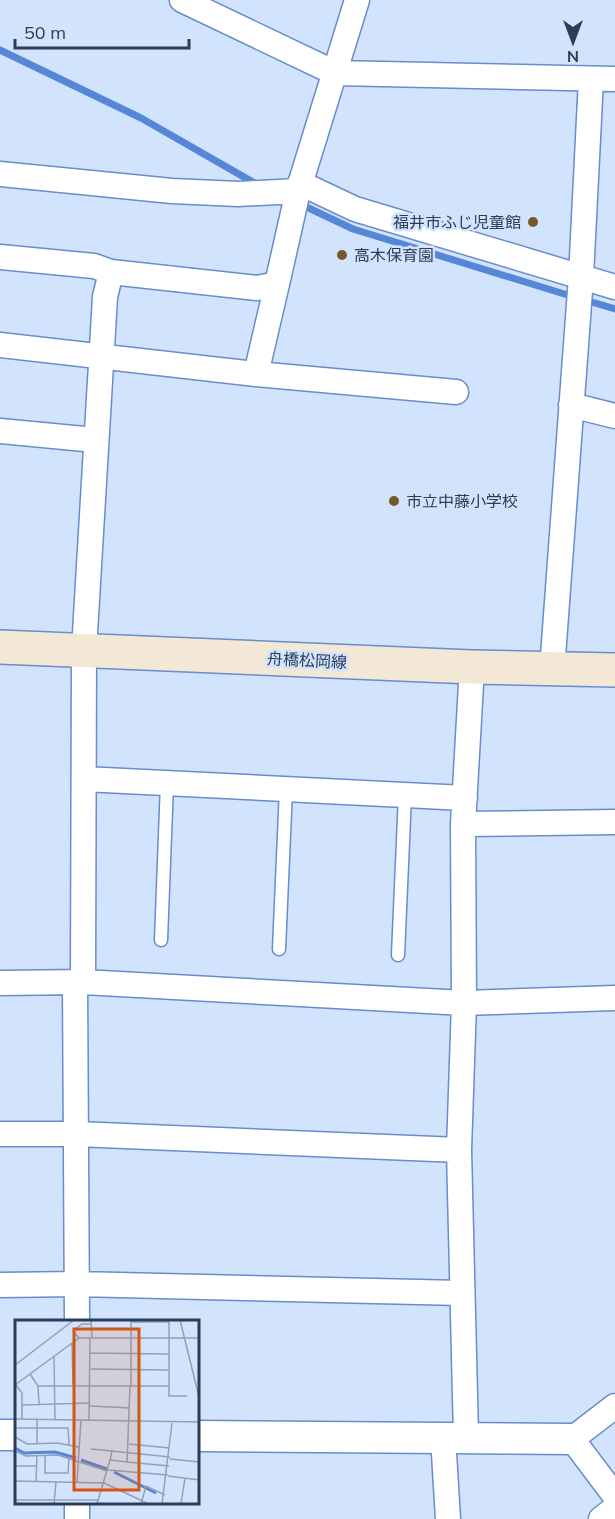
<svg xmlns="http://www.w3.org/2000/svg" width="615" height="1519" font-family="Mulish,'Noto Sans JP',sans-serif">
	<rect width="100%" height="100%" fill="#d2e3fd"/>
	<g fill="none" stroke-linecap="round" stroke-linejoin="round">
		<path stroke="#5587d6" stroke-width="7" d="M0,50L141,118L258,185
			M298,203L353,229L574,297
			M585,300L615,309"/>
		<defs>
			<path id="service" d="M161,940L167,783
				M279,949L286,789
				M398,955L405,795"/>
			<path id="minor" d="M182,0L335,73L615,79
				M0,174L172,191L238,194L298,191
				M300,183L355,209L615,287
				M0,257L94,266L111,272
				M0,345L256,374L277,284
				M256,374L456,392
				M571,405L615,416
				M0,431L95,440
				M552,670L581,277L591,79
				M84,779L465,798
				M463,824L615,822
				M75,982L77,1321
				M83,982L84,650L105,297L111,272L257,288L277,284L298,191L357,0
				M0,983L83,982L464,1003L615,998
				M0,1134H77L459,1150
				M0,1285L77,1284L462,1293
				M615,1406L572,1439L615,1496
				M443,1437L448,1519
				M466,1437L459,1150L464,1003L463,824L472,667
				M77,1519V1502
				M601,1519L615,1508"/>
			<path id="tertiary" d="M0,1435H16
				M198,1436L572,1439"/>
			<path id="secondary" d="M0,647L472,667L615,670"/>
		</defs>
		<use href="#service" stroke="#678dca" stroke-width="15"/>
		<use href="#minor" stroke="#678dca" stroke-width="27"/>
		<use href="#tertiary" stroke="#678dca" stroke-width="33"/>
		<use href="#secondary" stroke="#678dca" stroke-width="36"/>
		<use href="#service" stroke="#fff" stroke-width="12"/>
		<use href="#minor" stroke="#fff" stroke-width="24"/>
		<use href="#tertiary" stroke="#fff" stroke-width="30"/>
		<use href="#secondary" stroke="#f3e8d5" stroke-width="33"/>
	</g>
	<g fill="#74592b" stroke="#d2e3fd" stroke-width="2">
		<circle cx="533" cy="222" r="6"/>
		<circle cx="342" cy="255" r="6"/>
		<circle cx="394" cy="501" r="6"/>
	</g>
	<g text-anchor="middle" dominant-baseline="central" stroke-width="5" stroke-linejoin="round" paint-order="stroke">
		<g font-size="16" fill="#2c3d57" stroke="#d2e3fd" text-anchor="start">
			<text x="521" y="222" text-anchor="end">福井市ふじ児童館</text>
			<text x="354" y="255">高木保育園</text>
			<text x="406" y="501">市立中藤小学校</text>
		</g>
		<g font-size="16" fill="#2c3d57" stroke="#d2e3fd">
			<text transform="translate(307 660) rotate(3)">舟橋松岡線</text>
		</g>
	</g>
	<g transform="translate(15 1320)">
		<rect width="184" height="184" fill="#d2e3fd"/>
		<path fill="none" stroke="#5587d6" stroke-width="3" d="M0,128L9,133L40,132L61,138M66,140L92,149M99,152L141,173"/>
		<path fill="none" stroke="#90a1bb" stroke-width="1.5" d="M76,0L77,18M116,0V66M154,0V76H172M165,0L185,81M116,2H154M64,18L58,11L67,4H76M57,23L58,65M75,33L154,34M39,37L40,99M0,45L59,0M76,49L153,50M15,54L23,66L24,84M0,65L64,18H185M1,65L7,73V99M23,66H154M7,85L75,83M75,86L115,88M0,99L185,102M74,100L75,18M0,108H53L54,125M0,117L12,124L42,123L64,127M22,123V99M114,124L155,128M76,129L97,131M0,131L11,136L43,135L92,151M30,135V153H53L54,138M155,139L185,142M95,140L97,131L155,137M112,142L154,146M0,146H21M93,150L153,155M153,156L185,160M0,161L89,163L134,184M21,161L22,135M62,162L66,100M0,180H84M39,184L41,162M82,184L95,140L112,142L115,66M126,184L131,166L150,175M147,184L157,103M166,184L170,158"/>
		<path fill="#d55614" fill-opacity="0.15" stroke="#d55614" stroke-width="3" d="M59,9H124V170H59Z"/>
		<rect width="184" height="184" fill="none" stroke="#2c3d57" stroke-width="3"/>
	</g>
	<g transform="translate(573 42) rotate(180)" stroke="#d2e3fd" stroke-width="4.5" paint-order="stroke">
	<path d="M0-4.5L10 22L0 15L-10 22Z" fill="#2c3d57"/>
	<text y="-9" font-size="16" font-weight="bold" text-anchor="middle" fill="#2c3d57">N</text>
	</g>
	<path d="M15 39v9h174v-9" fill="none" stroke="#2c3d57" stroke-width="3"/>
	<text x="24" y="39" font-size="18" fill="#2c3d57" stroke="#d2e3fd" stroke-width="4.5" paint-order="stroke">50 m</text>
</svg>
